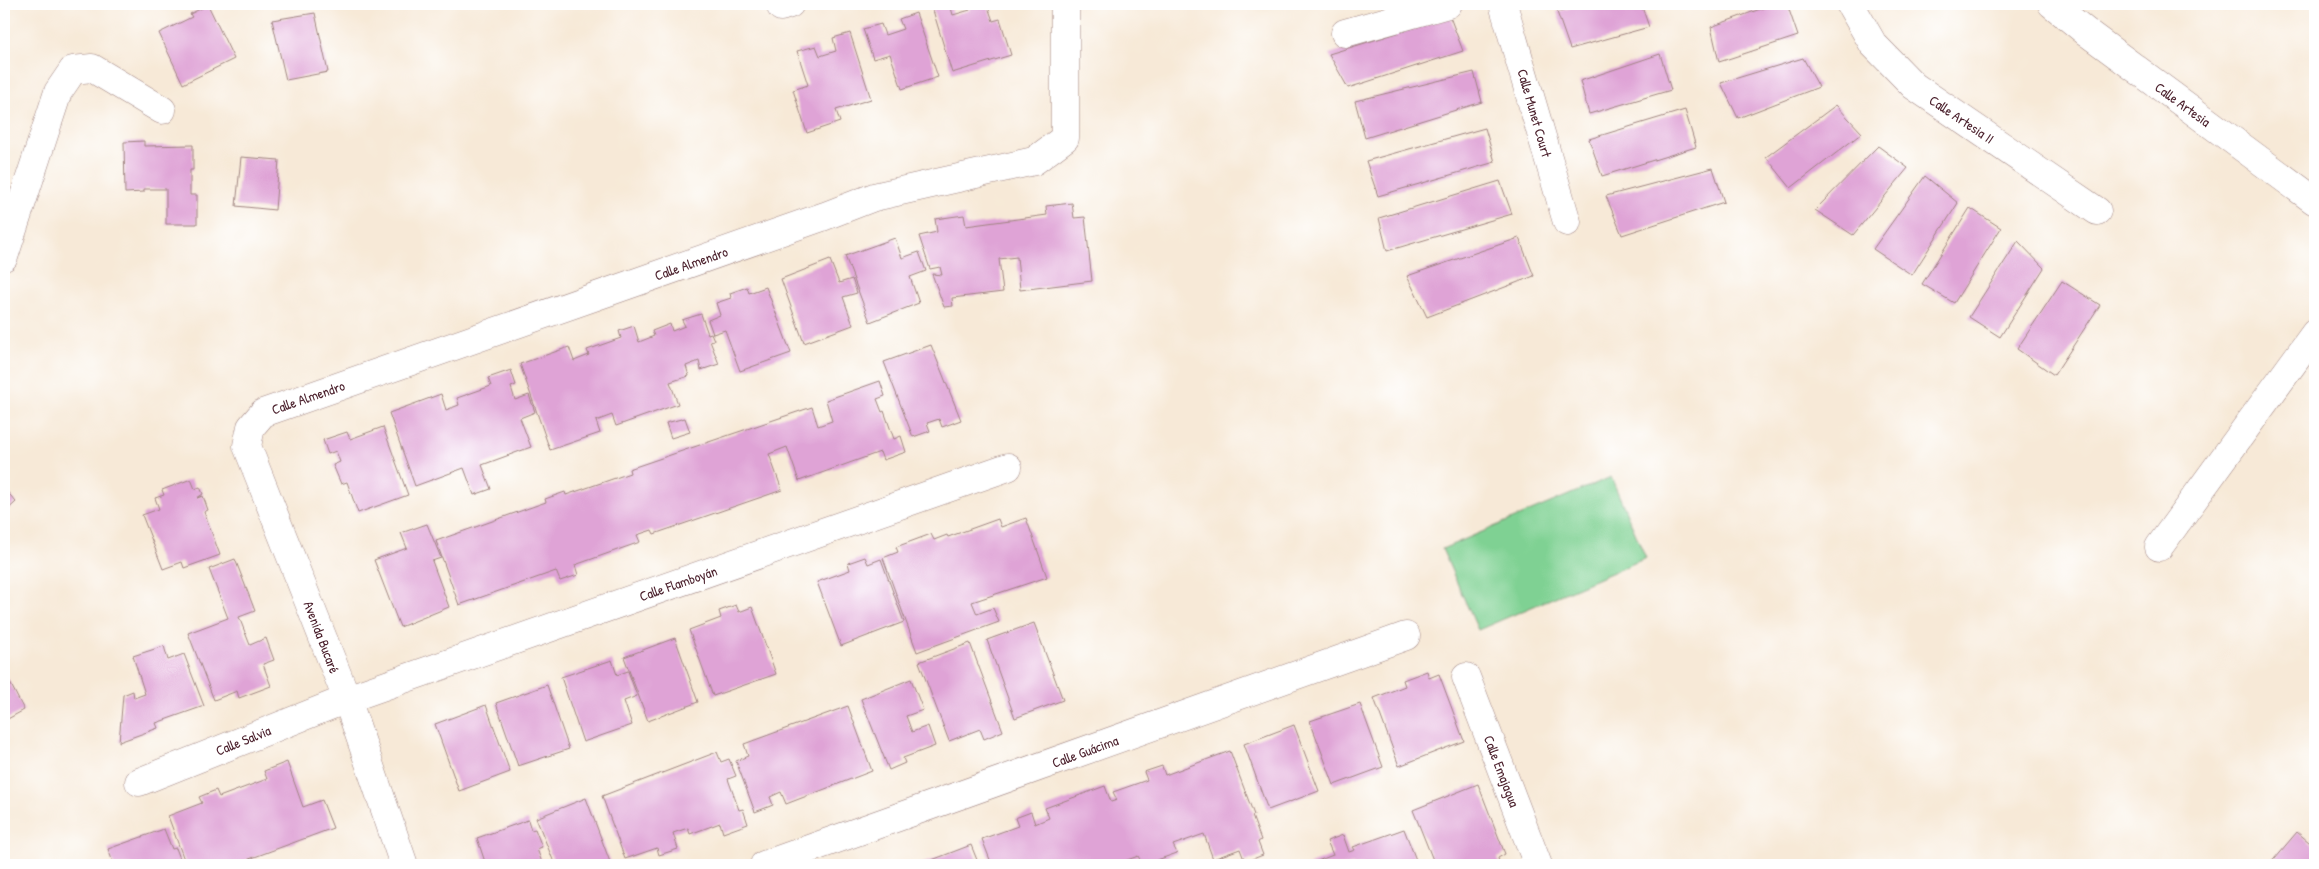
<svg xmlns="http://www.w3.org/2000/svg" width="2319" height="869" font-family="'Patrick Hand',sans-serif">
	<rect width="100%" height="100%" fill="#fff"/>
	<filter id="ink" filterUnits="userSpaceOnUse"><feTurbulence type="fractalNoise" baseFrequency=".02" numOctaves="2"/><feDisplacementMap in="SourceGraphic" scale="10" xChannelSelector="R" yChannelSelector="G"/><feConvolveMatrix kernelMatrix="1 2 1 2 8 2 1 2 1" color-interpolation-filters="sRGB"/></filter>
	<filter id="wash" filterUnits="userSpaceOnUse"><feTurbulence type="fractalNoise" baseFrequency=".0096" numOctaves="4" result="noise"/><feDisplacementMap in="SourceGraphic" scale="20" xChannelSelector="R" yChannelSelector="G"/><feGaussianBlur stdDeviation="1.12" result="paint"/><feColorMatrix in="noise" values="0 0 0 0 0 0 0 0 0 0 0 0 0 0 0 0 0 1.4 0 .05"/><feComposite in="paint" operator="in"/></filter>
	<g filter="url(#wash)">
		<rect width="100%" height="100%" fill="#f7e9d7"/>
		<path fill="#7fd193" stroke="#64785f" d="M1611,477L1646,558L1478,630L1442,549Z"/>
		<g id="blocks">
			<path fill="#dfa3d6" d="M944,4H950L953,15L970,10L968,4H987L993,21L1000,19L1011,55L952,73L932,7Z
				M1582,4H1641L1649,27L1570,49L1557,12Z
				M1774,4H1787L1798,36L1719,62L1711,27Z
				M208,5L234,59L183,84L159,33L192,17L190,14Z
				M315,13L328,72L286,80L272,20Z
				M916,13L938,77L902,89L890,54L873,59L863,29L881,24L885,35L903,29L899,19Z
				M1450,17L1463,51L1348,88L1329,54Z
				M850,33L871,99L836,110L840,122L807,133L793,90L808,85L797,51L816,46L820,56L836,51L833,38Z
				M1660,54L1671,90L1589,114L1580,81Z
				M1803,58L1819,87L1738,118L1721,83Z
				M1474,72L1482,102L1365,138L1355,101Z
				M1836,105L1862,133L1791,188L1766,157Z
				M1685,110L1696,147L1602,176L1589,139Z
				M1485,128L1495,162L1378,196L1366,161Z
				M144,141V146L193,145V170H190V195H197V224H166V189H144V192L125,193L124,142Z
				M1878,146L1908,168L1853,235L1815,210Z
				M241,157L279,160L275,210L236,206Z
				M1713,168L1724,202L1622,235L1606,196Z
				M1925,176L1958,203L1912,275L1873,249Z
				M1500,181L1512,214L1387,251L1379,218Z
				M1072,203L1074,218L1085,217L1092,281L1020,290L1017,257L999,259L1003,292L952,298L953,306L944,307L932,274L942,275L940,267L930,269L919,236L937,232L935,219L964,215L966,226L1047,215L1046,206Z
				M1970,208L2001,228L1954,303L1922,284Z
				M895,238L902,258L919,252L926,271L910,277L919,303L870,322L845,256Z
				M1519,238L1534,276L1427,317L1407,276Z
				M2018,241L2044,268L2000,337L1969,317Z
				M830,260L839,283L852,279L857,293L843,297L853,325L804,343L781,279Z
				M2062,281L2100,305L2054,375L2017,349Z
				M747,287L749,293L766,287L791,353L740,371L725,330L713,334L708,320L720,315L716,303L731,298L730,293Z
				M701,314L708,334L711,333L714,340L710,341L719,364L701,370L699,361L686,366L689,376L670,382L678,404L616,426L612,415L596,421L600,433L550,450L520,364L569,347L574,361L589,355L587,350L621,338L619,331L634,326L639,342L654,336L652,331L670,324L672,331L685,326L682,320Z
				M931,345L961,420L942,427L939,419L927,423L930,431L913,437L884,362Z
				M511,370L516,385L511,387L515,400L529,395L535,412L520,418L531,447L482,465L491,489L474,495L464,468L415,486L389,413L441,394L446,410L459,405L457,398L491,386L488,378Z
				M880,381L885,396L877,399L882,412L884,411L894,439L901,436L906,452L883,460L880,452L799,481L787,447L769,454L782,490L654,534L652,530L637,535L640,542L575,565L578,575L560,581L556,571L459,605L436,541L546,502L545,499L565,492L566,495L630,473L629,469L812,407L818,426L832,421L826,400Z
				M685,418L690,432L671,438L666,423Z
				M383,427L408,495L358,513L347,482L341,484L333,465L340,462L336,451L328,454L323,440L347,432L350,439Z
				M191,479L195,489L200,487L203,494L197,498L203,496L208,510L204,512L220,555L184,568L182,562L163,569L142,515L159,509L155,498L164,495L162,490Z
				M4,488L16,502L4,513Z
				M1026,518L1047,577L972,602L977,614L993,608L999,622L917,652L883,558L898,552L896,547L931,534L934,540L947,535L948,537L998,519L1001,527Z
				M427,524L441,558L432,561L449,607L400,627L374,560L407,548L401,533Z
				M865,557L868,564L881,559L904,622L841,646L817,582L850,570L848,563Z
				M235,559L255,611L239,617L250,645L266,638L274,660L263,664L271,686L239,698L237,691L214,700L188,633L228,618L209,569Z
				M736,605L739,612L752,607L776,674L713,696L689,630L721,618L719,611Z
				M1034,623L1063,700L1015,718L987,640Z
				M675,638L698,702L648,721L624,657Z
				M970,643L1003,731L984,739L980,729L949,741L919,662Z
				M164,646L168,660L184,654L204,706L156,723L158,728L119,742L123,695L133,691L134,698L145,694L133,656Z
				M612,660L617,675L628,671L637,696L624,701L632,725L583,742L561,677Z
				M4,671L24,710L4,721Z
				M1427,671L1429,678L1439,674L1464,741L1399,766L1374,698L1405,686L1403,680Z
				M911,679L923,710L906,716L912,732L928,726L935,746L903,758L905,763L889,770L861,699Z
				M547,685L569,749L518,766L496,703Z
				M1360,704L1383,767L1334,785L1310,721Z
				M486,705L510,772L459,791L435,724Z
				M848,706L872,771L786,804L781,792L770,797L773,805L755,812L736,761L748,756L744,744Z
				M1294,725L1319,791L1268,810L1244,744Z
				M1230,751L1254,815L1252,816L1261,840L1258,842L1263,855L1245,862L1240,849L1213,859L1204,834L1173,845L1177,853L1143,865L1138,856L1114,865H992L982,839L1018,826L1015,818L1031,812L1035,824L1049,818L1045,808L1105,786L1111,802L1117,800L1113,792L1147,780L1144,772L1162,766L1165,775Z
				M717,752L721,762L729,759L736,776L728,779L739,810L743,809L748,824L723,833L720,823L690,834L688,828L673,833L678,849L659,855L657,848L625,859L602,796Z
				M287,762L303,807L322,800L333,828L233,865H186L168,816L202,803L199,797L216,790L219,797L267,779L264,771Z
				M1478,784L1505,854L1498,858L1500,865H1435L1413,810Z
				M586,798L610,862L602,865H555L536,818Z
				M528,820L531,830L535,829L542,847L537,849L543,865H486L477,838Z
				M164,829L172,849L176,848L181,861L177,863V865H114L108,849Z
				M1404,829L1418,865H1307L1333,855L1327,841L1343,835L1349,852L1355,850L1353,847Z
				M2297,832L2315,847V865H2269Z
				M971,845L979,865H919Z"/>
		</g>
	</g>
	<g filter="url(#ink)">
		<use href="#blocks" fill-opacity="0" stroke="#a08481" stroke-width="1"/>
		<g fill="none" stroke-linecap="round" stroke-linejoin="round">
			<defs>
				<path id="street" d="M1503,4L1567,222
					M1850,4L1873,44L1914,86L2097,211
					M2052,4L2085,31L2315,201
					M781,7L790,4
					M1345,33L1448,4
					M4,257L58,92L73,70L92,68L162,110
					M2159,547L2315,333
					M1466,677L1538,865
					M139,782L347,699L1008,467
					M404,865L347,699L247,446L251,427L263,413L825,216L874,197L1034,161L1065,138V4
					M764,865L1406,636"/>
			</defs>
			<use href="#street" stroke="#a08481" stroke-width="29"/>
			<use href="#street" stroke="#fff" stroke-width="28"/>
		</g>
	</g>
	<g text-anchor="middle" dominant-baseline="central" stroke-width="4" stroke-linejoin="round" paint-order="stroke">
		<g font-size="14" fill="#4a1f2b" stroke="#fff">
			<text transform="translate(2183 104) rotate(36)">Calle Artesia</text>
			<text transform="translate(1535 113) rotate(74)">Calle Munet Court</text>
			<text transform="translate(1962 119) rotate(34)">Calle Artesia II</text>
			<text transform="translate(691 263) rotate(-19)">Calle Almendro</text>
			<text transform="translate(308 397) rotate(-19)">Calle Almendro</text>
			<text transform="translate(678 583) rotate(-19)">Calle Flamboyán</text>
			<text transform="translate(322 637) rotate(69)">Avenida Bucaré</text>
			<text transform="translate(243 740) rotate(-22)">Calle Salvia</text>
			<text transform="translate(1085 751) rotate(-20)">Calle Guácima</text>
			<text transform="translate(1502 771) rotate(69)">Calle Emajagua</text>
		</g>
	</g>
	<rect width="2319" height="869" fill="none" stroke="#fff" stroke-width="20"/>
</svg>
